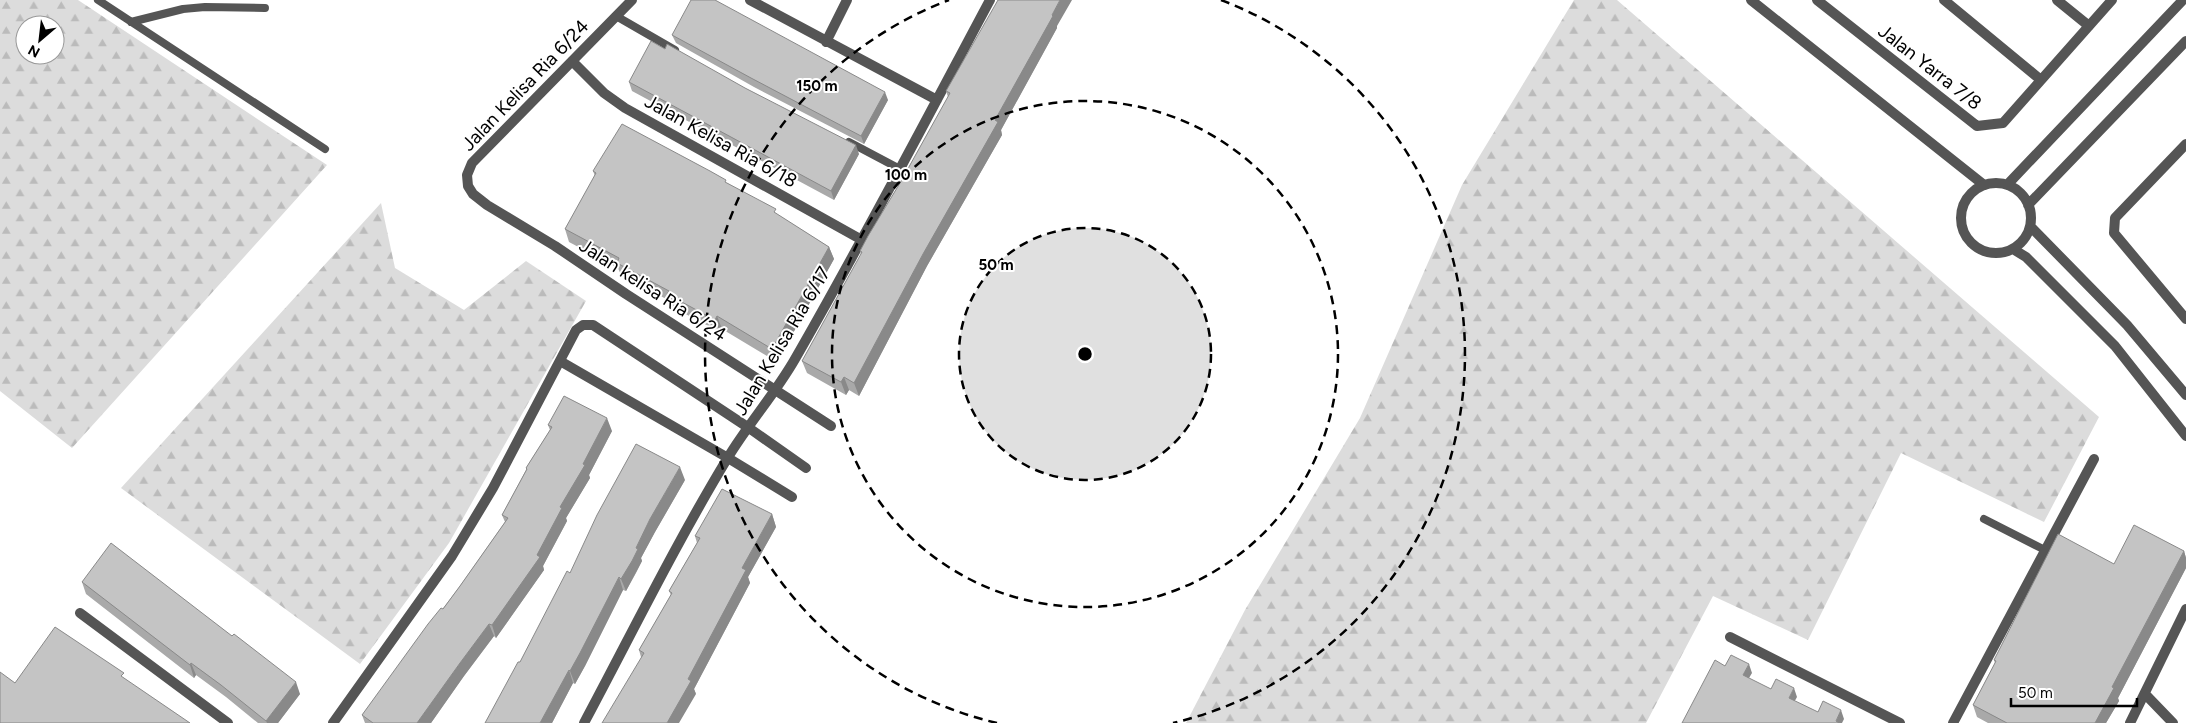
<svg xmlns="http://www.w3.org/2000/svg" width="2186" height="723" font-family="Figtree,sans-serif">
	<defs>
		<pattern id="forest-firs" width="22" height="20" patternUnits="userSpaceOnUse" patternTransform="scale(1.25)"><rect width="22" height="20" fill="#dcdcdc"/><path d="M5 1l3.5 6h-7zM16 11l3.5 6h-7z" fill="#bbb"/></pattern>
	</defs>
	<rect width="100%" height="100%" fill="#fff"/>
	<path fill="url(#forest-firs)" fill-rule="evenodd" d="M0,0H78L327,165L72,448L0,391ZM25,25H55V55H25Z
		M1574,0H1617L2099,417L2044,522L1901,453L1808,640L1713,596L1646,723H1186L1245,610L1360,418L1462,185Z
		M381,203L395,268L464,310L526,261L586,301L449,543L360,664L121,488Z"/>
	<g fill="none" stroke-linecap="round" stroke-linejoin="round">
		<path stroke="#555" stroke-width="8" d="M98,0L325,149
			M616,16L675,50
			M131,22L183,9L205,7L265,8
			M849,142L900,169
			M1984,519L2045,550"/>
		<path stroke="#555" stroke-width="10" d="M632,0L472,163L467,175L468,186L473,194L487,205L555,246L626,294L831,426
			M750,0L937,100
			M1751,0L1984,185
			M1817,0L1977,126L2003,123L2112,0
			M1944,0L2041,80
			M2057,0L2089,26
			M826,42L847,0
			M572,61L604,93L625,108L862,240
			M2186,144L2115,218L2114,233L2186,319
			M560,361L728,458L792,497
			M80,613L228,723
			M1730,637L1900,723
			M2146,695L2173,723
			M333,723L452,556L493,488L576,330L583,325H593L749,428L806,468
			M584,723C631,635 675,545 727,459C748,424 775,394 795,359C863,241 926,120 990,0
			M1953,723L2094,459
			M2130,723L2186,609"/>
		<path stroke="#555" stroke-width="10" d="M1961 218a35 35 0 1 1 70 0a35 35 0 1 1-70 0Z
			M2007,185L2183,0
			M2028,205L2186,41
			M2030,226L2127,325L2186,395
			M2013,249L2026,257L2115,346L2186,436"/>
	</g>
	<path fill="#a9a9a9" d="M1057,26V28L1001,130L1002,135L927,266L859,396L849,390L846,395L807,373L802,361L861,255L860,251L900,183L948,97L946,91Z
		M672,35L888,100L864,144L754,87L676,43Z
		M629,82L859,154L834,200L632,91Z
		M593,171L727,183L829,247L834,259L777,362L722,329L720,332L672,307L670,301L621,275L618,268L569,242L565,229L595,176Z
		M548,425L612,431L589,475L590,478L566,518L567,521L543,566L544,570L496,638L494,636L464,676L431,723H365L362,715L460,586L505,522L502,515L526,470V468L550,430Z
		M685,480L655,532L641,558L642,561L636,573L626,591L623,590L585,666L575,684L573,683L552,723H485L520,662L570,573Z
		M772,514L776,527L748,577L750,583L694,689L696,694L641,657L639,650L671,595L669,591L697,543L695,536Z
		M2184,551L2186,558V568L2118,698L2119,701L2106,723H1988L1977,717L1973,705L1995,663L1994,660L2114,564Z
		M82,582L300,694L278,723H258L226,697L196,675L194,678L86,594Z"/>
	<path fill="#898989" d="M1060,0H1072L1057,26V28L1001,130L1002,135L927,266L859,396L854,383L923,254Z
		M885,92L888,100L864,144L861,136Z
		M856,145L859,154L834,200L831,191Z
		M829,247L834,259L777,362L772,349Z
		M717,316L722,329L720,332L715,320Z
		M844,377L849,390L846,395L841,382Z
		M607,418L612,431L589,475L590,478L566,518L567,521L543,566L544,570L496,638L492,625L560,507Z
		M680,467L685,480L655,532L641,558L642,561L626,591L621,579L636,548L650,519Z
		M772,514L776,527L748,577L750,583L694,689L696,694L679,723H667L742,568Z
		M2184,551L2186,558V568L2118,698L2119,701L2106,723H2095L2112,687Z
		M619,577L623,590L585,666L575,684L570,671Z
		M489,624L494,636L464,676L431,723H417L460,663Z
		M191,663L196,675L194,678L190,665Z
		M1749,664L1752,673L1746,683L1743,675Z
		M569,670L573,683L552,723H540Z
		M296,682L300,694L278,723H267L266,721Z
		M1794,688L1797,697L1792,706L1789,698Z
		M1841,710L1844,719L1842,723H1836V721Z"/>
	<path fill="#c4c4c4" stroke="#898989" d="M691,0H715L885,92L861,136L751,78L672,35Z
		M998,0H1060L1052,15L1053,16L995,120L998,122L923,254L854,383L844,377L841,382L802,361L862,252L860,251L868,236L900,183L950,93L946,91Z
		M651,41L665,49L667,44L745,88L856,145L831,191L629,82Z
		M622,124L710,171L726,180L725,182L776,209L774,212L829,247L772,349L717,316L715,320L667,294L669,291L617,263L619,258L565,229L596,173L593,171Z
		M564,396L607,418L583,464L585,465L560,507L562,508L537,555L540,557L492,625L489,624L460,663L417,723H373L362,715L428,624L441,608L443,609L460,586L508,518L502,515L527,469L526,468L552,427L548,425Z
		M636,444L680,467L650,519L636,548L638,549L632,561L621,579L619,577L580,653L570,671L569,670L540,723H485L518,662H520L567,571L570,573L597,515Z
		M722,489L772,514L742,568L746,570L688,679L691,681L667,723H602L644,653L639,650L672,593L669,591L700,538L695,536Z
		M2134,525L2184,551L2112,687L2114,688L2095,723H2007L1973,705L1996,661L1994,660L2058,534L2114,564Z
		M111,543L232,636L234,634L296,682L266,721L221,685L191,663L190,665L82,582Z
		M55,627L124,673L121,676L190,723H0V672L15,683Z
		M1731,655L1749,664L1743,675L1771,689L1776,679L1794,688L1789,698L1818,712L1823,701L1841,710L1836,721L1839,723H1682L1715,660L1725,666Z"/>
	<circle cx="1085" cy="354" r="126" fill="#000" fill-opacity=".12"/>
	<g fill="none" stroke="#000" stroke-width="2.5" stroke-dasharray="9 6">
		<circle cx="1085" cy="354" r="126"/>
		<circle cx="1085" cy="354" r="253"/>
		<path d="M997 723A379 379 0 0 1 949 0M1221 0A379 379 0 0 1 1173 723"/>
	</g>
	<g text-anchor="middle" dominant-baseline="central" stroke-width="4" stroke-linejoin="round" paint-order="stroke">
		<g font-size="19" fill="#000" stroke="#fff">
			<text transform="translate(1930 67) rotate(38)">Jalan Yarra 7/8</text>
			<text transform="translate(525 85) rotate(-46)">Jalan Kelisa Ria 6/24</text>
			<text transform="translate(721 141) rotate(29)">Jalan Kelisa Ria 6/18</text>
			<text transform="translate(653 290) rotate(33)">Jalan kelisa Ria 6/24</text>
			<text transform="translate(782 341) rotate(-59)">Jalan Kelisa Ria 6/17</text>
		</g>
	</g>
	<circle cx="1085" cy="354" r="8" fill="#000" stroke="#fff" stroke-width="2.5"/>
	<g font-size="15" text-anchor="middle" font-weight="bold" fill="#000" stroke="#fff" stroke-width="4" stroke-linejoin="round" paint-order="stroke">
		<text x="817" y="91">150 m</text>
		<text x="906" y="180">100 m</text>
		<text x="996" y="270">50 m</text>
	</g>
	<g transform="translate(40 40) rotate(208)"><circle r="24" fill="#ffffff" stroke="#999999"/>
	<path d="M0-4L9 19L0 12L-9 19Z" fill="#000000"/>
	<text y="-8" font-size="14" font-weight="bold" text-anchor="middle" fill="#000000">N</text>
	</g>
	<path d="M2011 698v8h126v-8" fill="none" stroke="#000000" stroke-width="2.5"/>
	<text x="2018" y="698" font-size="15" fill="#000000" stroke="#ffffff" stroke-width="4" paint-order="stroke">50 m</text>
</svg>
